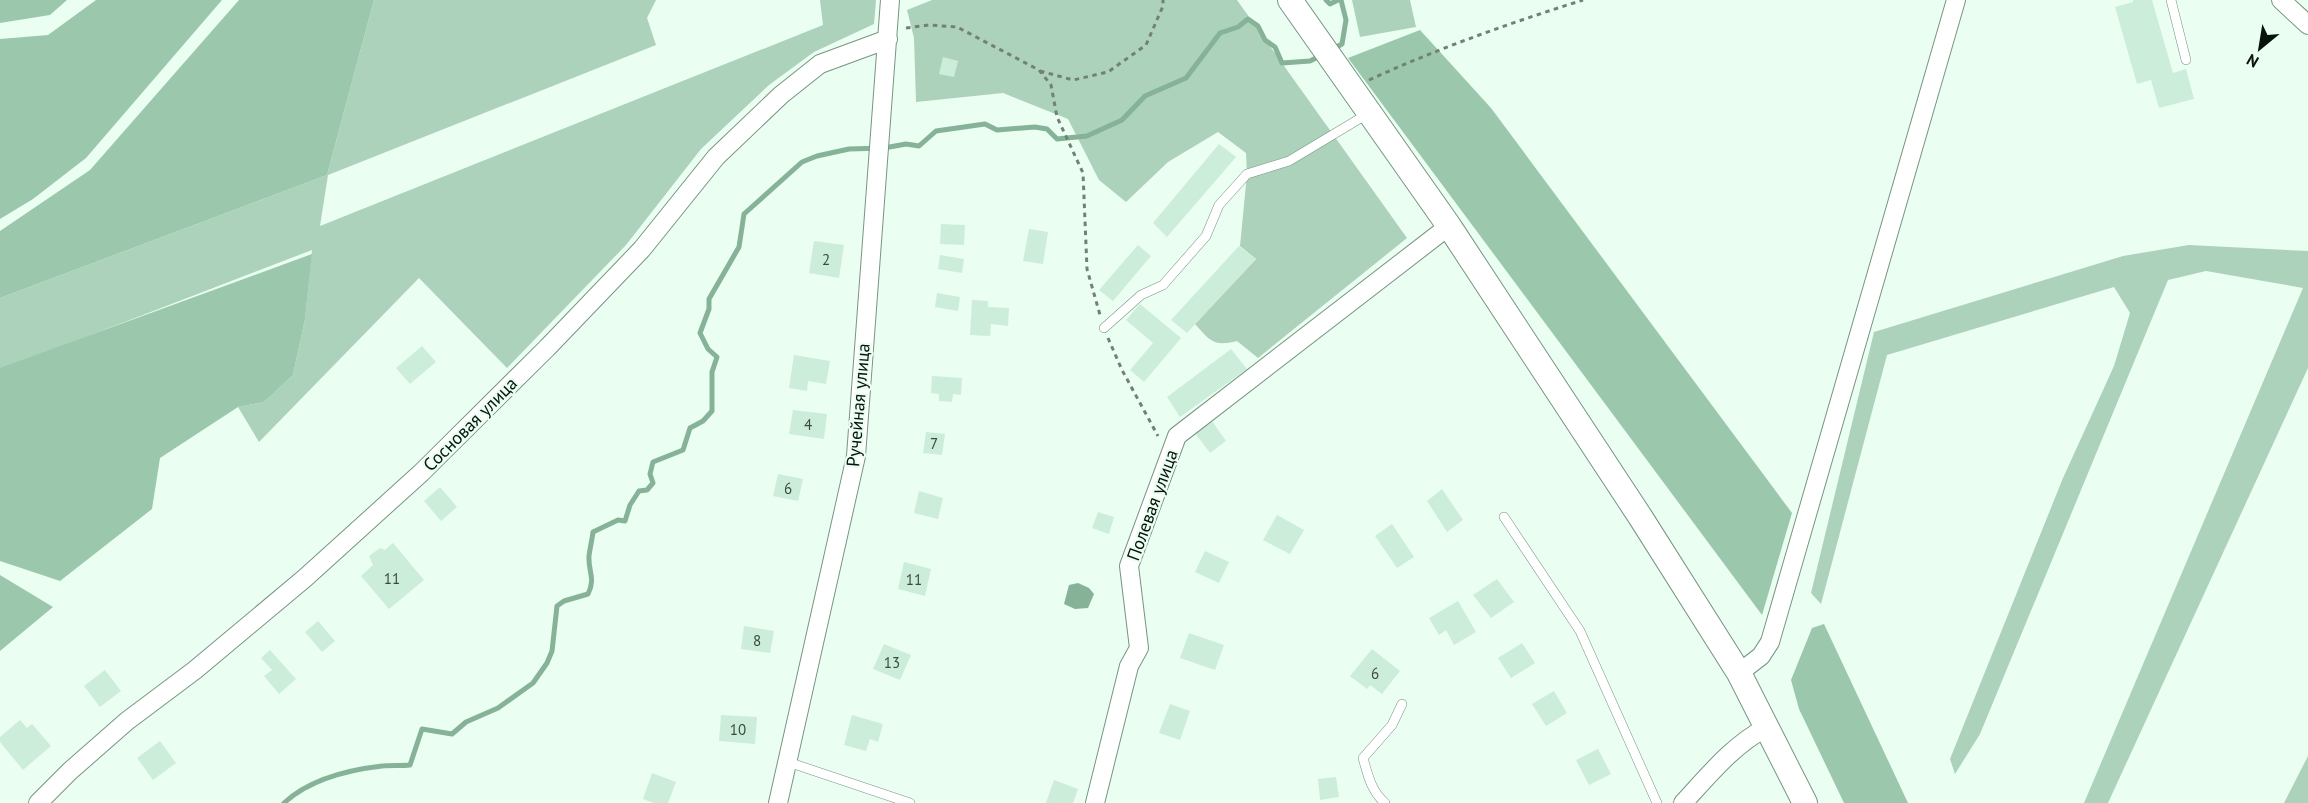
<svg xmlns="http://www.w3.org/2000/svg" width="2308" height="803" font-family="'PT Sans',sans-serif">
	<rect width="100%" height="100%" fill="#eafef1"/>
	<path fill="#add2bb" d="M374,0H656L647,18L656,45L328,175L320,226L823,25L820,0H876L874,24L814,52L769,85L701,149L626,245L507,368L419,278L259,442L238,407L264,402L293,375L305,319L312,250L0,370V298L327,175Z
		M932,0H1237L1407,238L1258,358L1237,341C1214,347 1210,341 1195,324L1256,259L1240,246L1247,174L1246,153L1218,132L1168,162L1126,202L1099,180L1068,119L1003,93L916,102L914,38L907,10Z
		M1352,0H1410L1416,27L1360,37Z
		M2189,245L2308,251V368L2108,803H2084L2303,288L2206,271L2168,280L1980,734L1955,774L1950,759L2063,478L2114,366L2130,313L2114,287L1887,355L1821,604L1811,593L1874,332L2123,256Z
		M2308,756V803H2284Z"/>
	<path fill="#9bc8ad" d="M0,0H67L50,15L0,23Z
		M96,0H222L86,158L33,199L0,219V39L48,35Z
		M239,0H374L327,175L0,298V231L90,170Z
		M1420,30L1491,108L1792,513L1762,615L1348,58Z
		M312,254L305,319L293,375L264,402L238,407L160,458L152,509L60,581L0,561V368Z
		M0,575L53,607L0,651Z
		M1824,624L1908,803H1844L1799,709L1791,680L1812,628Z"/>
	<path fill="#86b398" d="M1078,583L1089,588L1094,594L1088,608L1075,609L1064,604L1069,585Z"/>
	<g fill="none" stroke-linecap="round" stroke-linejoin="round">
		<path stroke="#86b398" stroke-width="5" d="M1326,0L1330,4L1338,0
			M1333,49L1342,44L1346,20L1341,0
			M284,803C310,779 347,770 382,766C391,765 401,766 410,765L422,729L452,734L466,722L498,708L533,683L547,663L552,651L557,606L564,601L588,594C596,578 588,572 589,556C590,548 592,540 593,532L618,520L625,521L630,505L639,491L647,490L653,483L650,474L653,462L683,450L690,428L703,421L712,411V372L717,357L708,349L700,333L709,309V299L739,247L744,214L802,162L817,156L849,149L884,148L906,144L919,146L936,131L985,124L997,130L1035,127L1047,129L1057,139L1087,136L1122,120L1145,96L1186,78L1220,33L1238,27L1248,19L1258,26L1265,40L1275,47L1282,63L1310,61L1322,55"/>
	</g>
	<path fill="#ccedd9" d="M2133,0H2152L2173,73L2186,69L2194,99L2159,108L2151,80L2137,84L2115,7L2133,2Z
		M943,57L958,61L954,77L939,74Z
		M1219,144L1236,157L1167,237L1153,223Z
		M941,224L965,225L964,245L940,244Z
		M1029,229L1048,232L1043,264L1023,261Z
		M814,241L844,245L839,278L809,273Z
		M1138,245L1151,256L1113,301L1099,290Z
		M1239,246L1256,259L1187,333L1171,320Z
		M940,255L964,259L962,273L938,269Z
		M937,293L960,297L958,311L935,307Z
		M972,300L988,301V307L1009,308L1008,326L991,324L990,336L970,335Z
		M1140,304L1181,338L1144,382L1130,370L1153,343L1126,320Z
		M422,346L436,362L410,384L396,368Z
		M1231,349L1247,369L1180,417L1167,397Z
		M794,355L830,361L826,384L808,381L807,391L789,388Z
		M932,376L962,378L961,395L953,394L952,402L939,401V394L931,393Z
		M793,410L827,414L824,439L789,434Z
		M1212,421L1226,441L1210,453L1195,433Z
		M926,432L945,434L942,455L923,453Z
		M778,474L803,479L798,501L773,496Z
		M440,487L457,507L441,521L424,501Z
		M1442,489L1463,520L1447,532L1427,501Z
		M919,491L943,498L938,519L914,513Z
		M1098,512L1114,517L1109,534L1092,528Z
		M1277,515L1304,530L1290,554L1263,540Z
		M1392,524L1414,557L1397,568L1375,536Z
		M393,543L424,580L389,609L361,576L373,565L369,556L380,548L385,550Z
		M1205,551L1229,562L1219,583L1195,572Z
		M904,562L931,569L925,596L898,589Z
		M1497,579L1514,602L1491,618L1473,595Z
		M1458,601L1476,632L1454,645L1446,630L1439,635L1429,618Z
		M318,621L335,641L322,652L305,632Z
		M744,626L774,631L770,653L741,649Z
		M1189,633L1224,645L1215,670L1180,658Z
		M1522,643L1535,663L1511,678L1498,658Z
		M884,644L911,655L900,680L873,669Z
		M1372,649L1400,671L1382,694L1370,685L1367,689L1350,676Z
		M270,650L296,679L279,694L264,676L272,670L261,658Z
		M105,670L121,691L100,707L84,686Z
		M1554,691L1567,713L1546,726L1532,704Z
		M1170,704L1190,711L1180,740L1159,733Z
		M721,715L757,717L755,744L719,741Z
		M852,715L883,724L878,742L870,739L866,751L844,745Z
		M20,720L27,728L32,724L51,746L23,770L0,742V737Z
		M160,741L176,763L153,780L137,758Z
		M1598,749L1611,774L1589,785L1576,760Z
		M652,773L676,782L668,803H654L643,799Z
		M1336,777L1339,797L1320,800L1318,779Z
		M1054,780L1078,789L1073,803H1046Z"/>
	<g fill="none" stroke-linecap="round" stroke-linejoin="round">
		<defs>
			<path id="lane" d="M2171,0L2186,60
				M1104,328L1141,295L1163,285L1206,236L1219,205L1247,174L1289,161L1369,113
				M1504,517L1580,631L1657,803
				M788,762L910,803
				M1385,803C1371,791 1368,775 1363,758L1392,725L1402,704"/>
			<path id="street" d="M2281,0L2308,25
				M1739,673L1761,656L1770,642L1956,0
				M38,803L70,771L127,721L195,670L305,578L421,473L547,348L642,249L716,157L781,95L820,64L888,39
				M778,803L856,456L890,0
				M1095,803L1129,666L1139,648L1129,566L1177,436L1449,226
				M1683,803C1709,775 1733,745 1767,727"/>
			<path id="secondary" d="M1290,0L1449,226L1641,518L1739,673L1805,803"/>
		</defs>
		<use href="#lane" stroke="#779583" stroke-width="10"/>
		<use href="#street" stroke="#779583" stroke-width="20"/>
		<use href="#secondary" stroke="#779583" stroke-width="26"/>
		<path stroke="#728178" stroke-width="3" stroke-dasharray="4.5 4.5" stroke-linecap="butt" d="M906,28L929,25L957,27L1039,70L1051,85L1057,117L1083,173L1087,269L1100,315
			M1040,71L1073,80L1108,72L1146,45L1163,6V0
			M1369,80C1439,48 1510,23 1583,0
			M1108,338L1122,370L1158,436"/>
		<use href="#lane" stroke="#fff" stroke-width="9"/>
		<use href="#street" stroke="#fff" stroke-width="18"/>
		<use href="#secondary" stroke="#fff" stroke-width="24"/>
	</g>
	<g text-anchor="middle" dominant-baseline="central" stroke-width="4.5" stroke-linejoin="round" paint-order="stroke">
		<g font-size="15" fill="#394a40">
			<text x="826" y="259">2</text>
			<text x="808" y="424">4</text>
			<text x="934" y="443">7</text>
			<text x="788" y="488">6</text>
			<text x="392" y="578">11</text>
			<text x="914" y="579">11</text>
			<text x="757" y="640">8</text>
			<text x="892" y="662">13</text>
			<text x="1375" y="673">6</text>
			<text x="738" y="729">10</text>
		</g>
		<g font-size="18" fill="#08130d" stroke="#eafef1">
			<text transform="translate(858 405) rotate(-85)">Ручейная улица</text>
			<text transform="translate(470 424) rotate(-45)">Сосновая улица</text>
			<text transform="translate(1152 505) rotate(-70)">Полевая улица</text>
		</g>
	</g>
	<g transform="translate(2260 48) rotate(210)" stroke="#eafef1" stroke-width="4.5" paint-order="stroke">
	<path d="M0-4.5L10 22L0 15L-10 22Z" fill="#08130d"/>
	<text y="-9" font-size="16" font-weight="bold" text-anchor="middle" fill="#08130d">N</text>
	</g>
</svg>
